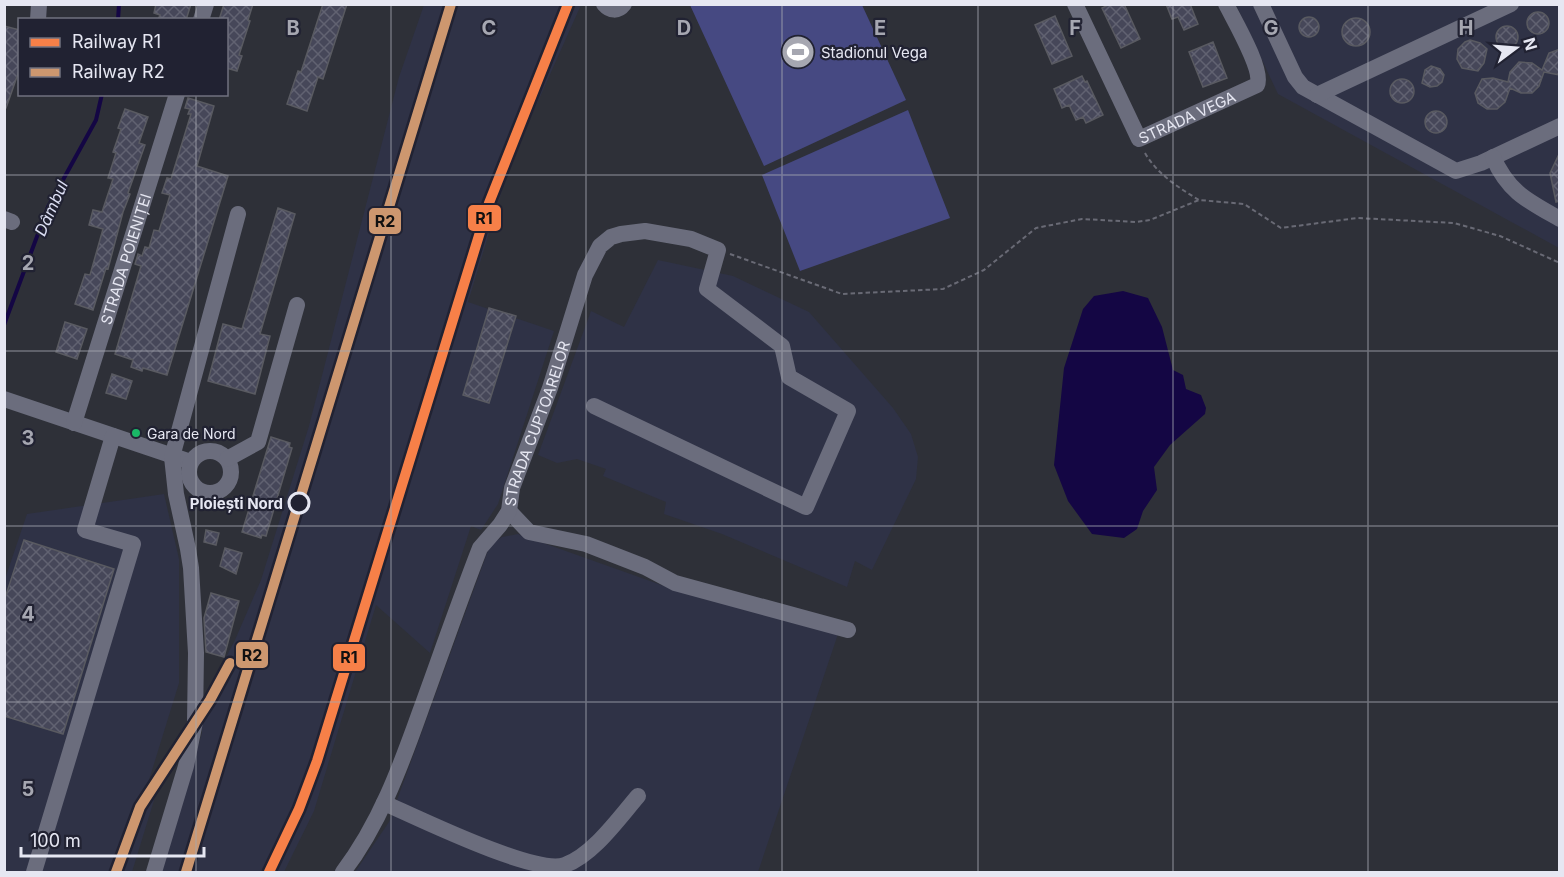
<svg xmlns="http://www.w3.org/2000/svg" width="1564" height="877" font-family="Inter,sans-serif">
	<defs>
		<pattern id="building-cross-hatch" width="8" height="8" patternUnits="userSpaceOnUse" patternTransform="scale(1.5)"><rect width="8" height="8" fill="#464759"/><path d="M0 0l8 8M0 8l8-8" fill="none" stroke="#616271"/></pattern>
	</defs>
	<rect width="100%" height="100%" fill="#2e3038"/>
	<path fill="#2f3246" d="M424,5H581L510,164L468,302L554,331L498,504L481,530L471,526L430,653L376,605L314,811L284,872H161L202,733V703L235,640L261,580L309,426L399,77Z
		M1236,5H1559V248L1278,94Z
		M658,260L733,276L809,312L893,408L911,434L918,457L916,479L872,570L855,561L847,587L722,534L664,514L666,502L603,476L606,469L577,459L557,463L538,455L591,311L624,327Z
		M164,494L179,559V683L149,780L159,784L132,872H5V579L27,514Z
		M518,534L667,587L838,634L758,872H355L389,822L490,545L502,537Z"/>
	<path fill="#464982" d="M690,5H862L906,100L764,166Z
		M908,110L950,218L800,271L762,175Z"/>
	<path fill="#140644" d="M1123,291L1148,298L1162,327L1173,370L1183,375L1186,389L1201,395L1206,408L1205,414L1170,445L1154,467L1157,490L1143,511L1137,529L1124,538L1092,534L1068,501L1054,465L1064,368L1083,309L1094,296Z"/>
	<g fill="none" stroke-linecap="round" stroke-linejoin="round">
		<path stroke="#140644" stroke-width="4" d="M118,20L119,4
			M4,325L48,207L96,120L102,94"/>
	</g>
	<path fill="url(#building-cross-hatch)" stroke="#595a61" stroke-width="1.5" d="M156,4H191L186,20H158L160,15L154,13Z
		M224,4H253L248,20L250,21L239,55L242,56L237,71L226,68V20H219Z
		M323,4H347L323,79L318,77L307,111L287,104L298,71L301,72Z
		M1110,4H1124L1140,39L1121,48L1102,8Z
		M1166,4H1190L1198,24L1184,30L1178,17L1172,19Z
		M1527 23a11 11 0 1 1 22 0a11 11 0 1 1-22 0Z
		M1055,16L1072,56L1052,64L1035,25Z
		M1299 27a10 10 0 1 1 20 0a10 10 0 1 1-20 0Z
		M1342 32a14 14 0 1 1 28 0a14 14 0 1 1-28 0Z
		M1496 37a11 11 0 1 1 22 0a11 11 0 1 1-22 0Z
		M4,26L20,30V68L6,108H4Z
		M1470,40L1480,43L1487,49L1484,63L1478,71L1462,68L1457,59L1458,49L1465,42Z
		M1213,42L1227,78L1203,87L1189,52Z
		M1560,49V75L1544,72L1539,86L1532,93H1521L1510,88L1505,102L1497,109H1487L1478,103L1475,93L1482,79L1493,78L1508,82L1510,72L1519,62L1532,63L1542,70L1549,53Z
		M1431,66L1440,69L1444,75L1442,82L1437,86L1430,87L1422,83L1425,70Z
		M1082,76L1085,82L1087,81L1103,115L1086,123L1083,117L1076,120L1069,105L1062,108L1054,89Z
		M1390 91a12 12 0 1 1 24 0a12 12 0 1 1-24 0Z
		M188,98L214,106L197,166L228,176L167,375L143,368L142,371L131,367L133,360L115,354L141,266L135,264L138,254L142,256L145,247L149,248L154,230L159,231L170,195L162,193L167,178L171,179L191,114H188L190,109L185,108Z
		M125,109L148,117L139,143L145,145L128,193L130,194L123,212L108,269L106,268L93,310L75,304L85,274L90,275L103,229L89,225L93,210L102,212L113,179L108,178L116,153L113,152L121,129L118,128Z
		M1425 122a11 11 0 1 1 22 0a11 11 0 1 1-22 0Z
		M1560,152V201L1556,202L1550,173Z
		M278,208L295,214L260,334L270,336L255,394L208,381L223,324L242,329Z
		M489,308L516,316L489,403L463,395Z
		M65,322L87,329L77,359L56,352Z
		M112,374L132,381L126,399L106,393Z
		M271,437L290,443L289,447L292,448L266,536L262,535L261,538L242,532Z
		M206,530L219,533L216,545L204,542Z
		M24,540L114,569L63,734L4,716V601Z
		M225,548L242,553L236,574L220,566Z
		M211,593L239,601L224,657L206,652L204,618Z"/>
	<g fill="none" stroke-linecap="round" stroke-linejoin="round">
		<path stroke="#696a75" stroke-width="2" stroke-dasharray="4.5 3" stroke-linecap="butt" d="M1145,153C1157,174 1179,188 1199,200
			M730,254L842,294L943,289L984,270L1036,228L1082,219L1136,222L1150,220L1199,200L1244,204L1281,228L1357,218L1454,223L1500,236L1560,263"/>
		<g stroke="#6b6d7d" stroke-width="16">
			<path d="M604,4C610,11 618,12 624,4"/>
			<path id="s1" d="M1075,4L1139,139L1257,85C1264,71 1234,20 1226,4"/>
			<path d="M1261,4L1295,77L1303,87L1456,171L1481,163L1560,126"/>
			<path d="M38,20L39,4"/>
			<path d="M201,20L206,4"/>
			<path d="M1317,95L1511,4"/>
			<path d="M1493,157C1508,192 1528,201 1560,219"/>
			<path d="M4,219L12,222"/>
			<path d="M4,399L191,462"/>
			<path id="s2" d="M74,423L177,94"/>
			<circle cx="210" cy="472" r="21"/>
			<path d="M227,459L258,442L297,305"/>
			<path d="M509,511L529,532L586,544L645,567L675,583L848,630"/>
			<path d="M384,803C416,817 536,876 565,865C593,855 619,818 638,796"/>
			<path d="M34,872L133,544L85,530L113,436"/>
			<path d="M154,872L186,766L195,722L196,653L191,568L188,549L176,494L172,457L238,214"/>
			<path id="s3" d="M343,872C379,825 400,768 420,712C440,657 459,602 480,548L500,525L509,511L512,488L550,388L585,275L600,246L611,237L621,234L645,231L691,239L718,250L707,289L782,346L789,377L848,411L806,507L594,406"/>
		</g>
		<defs>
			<path id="rail-1" d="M269,872L299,809L317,761L489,203L568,4"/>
			<path id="rail-2" d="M116,872L140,807L210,700L230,663
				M186,872L451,4"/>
		</defs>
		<use href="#rail-1" stroke="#212232" stroke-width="15"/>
		<use href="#rail-2" stroke="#212232" stroke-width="15"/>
		<use href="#rail-1" stroke="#f78048" stroke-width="10"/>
		<use href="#rail-2" stroke="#cd976f" stroke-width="10"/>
	</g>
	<path fill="none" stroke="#a6a7b1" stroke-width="1.5" stroke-opacity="0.55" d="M196,4V20M391,4V872M586,4V872M782,4V872M978,4V872M1173,4V872M1368,4V872M196,94V872M4,175H1560M4,351H1560M4,526H1560M4,702H1560"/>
	<defs>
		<symbol id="stadium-disc" viewBox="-11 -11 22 22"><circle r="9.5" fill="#a6a7b1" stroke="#212232"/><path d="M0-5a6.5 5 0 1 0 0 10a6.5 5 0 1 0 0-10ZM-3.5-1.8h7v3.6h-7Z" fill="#fff"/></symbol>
	</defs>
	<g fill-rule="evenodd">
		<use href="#stadium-disc" x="779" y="33" width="38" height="38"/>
	</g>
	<circle fill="#1ab867" stroke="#212232" stroke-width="2" cx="136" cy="433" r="5"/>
	<circle fill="#212232" stroke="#e6e7f2" stroke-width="3" cx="299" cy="503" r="10"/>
	<g text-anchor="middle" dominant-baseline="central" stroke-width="4.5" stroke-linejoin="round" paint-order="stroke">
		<g font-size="14" fill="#e6e7f2" stroke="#212232" text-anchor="start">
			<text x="147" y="433">Gara de Nord</text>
		</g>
		<g font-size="15" fill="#e6e7f2" stroke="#212232" text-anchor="start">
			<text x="821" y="52">Stadionul Vega</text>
		</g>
		<g font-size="15" fill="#e6e7f2" stroke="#212232">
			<text stroke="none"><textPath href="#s1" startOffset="202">STRADA VEGA</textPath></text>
			<text stroke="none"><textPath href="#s2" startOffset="172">STRADA POIENIȚEI</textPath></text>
			<text stroke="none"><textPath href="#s3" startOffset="492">STRADA CUPTOARELOR</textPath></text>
		</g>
		<g font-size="15" font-weight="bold" fill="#e6e7f2" stroke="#212232" text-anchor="end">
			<text x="283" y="503">Ploiești Nord</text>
		</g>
		<g font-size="16" font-style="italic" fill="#dde0f5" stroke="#212232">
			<text transform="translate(51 208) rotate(-66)">Dâmbul</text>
		</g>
	</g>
	<g font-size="20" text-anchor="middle" font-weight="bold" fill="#a6a7b1" stroke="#212232" stroke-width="4.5" stroke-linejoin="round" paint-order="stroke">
		<text x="293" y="35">B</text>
		<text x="489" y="35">C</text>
		<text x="684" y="35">D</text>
		<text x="880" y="35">E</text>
		<text x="1075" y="35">F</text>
		<text x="1271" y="35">G</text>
		<text x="1466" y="35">H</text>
		<text x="28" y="270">2</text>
		<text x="28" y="445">3</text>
		<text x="28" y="621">4</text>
		<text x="28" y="796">5</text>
	</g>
	<g stroke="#212232" stroke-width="2">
		<rect x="467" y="204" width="35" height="28" rx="6" fill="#f78048"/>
		<rect x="368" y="207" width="34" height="28" rx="6" fill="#cd976f"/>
		<rect x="235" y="641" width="34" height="28" rx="6" fill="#cd976f"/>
		<rect x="332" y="643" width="34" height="29" rx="6" fill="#f78048"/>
	</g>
	<g font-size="16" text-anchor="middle" font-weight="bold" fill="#111">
		<text x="484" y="224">R1</text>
		<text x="385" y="227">R2</text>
		<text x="252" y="661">R2</text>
		<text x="349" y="663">R1</text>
	</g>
	<rect width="1564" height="877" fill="none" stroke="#e6e7f2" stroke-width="12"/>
	<rect x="18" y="18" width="210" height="78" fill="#212232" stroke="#70717f" stroke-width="1.5"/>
	<rect x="30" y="38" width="30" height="9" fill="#f78048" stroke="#70717f" stroke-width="1.5"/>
	<text x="72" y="48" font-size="18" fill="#e6e7f2">Railway R1</text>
	<rect x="30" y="68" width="30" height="9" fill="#cd976f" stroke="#70717f" stroke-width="1.5"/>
	<text x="72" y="78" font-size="18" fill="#e6e7f2">Railway R2</text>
	<g transform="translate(1516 48) rotate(74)" stroke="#212232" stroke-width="4.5" paint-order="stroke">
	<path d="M0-4.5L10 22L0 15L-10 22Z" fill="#e6e7f2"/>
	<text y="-9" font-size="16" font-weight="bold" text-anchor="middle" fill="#e6e7f2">N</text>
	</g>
	<path d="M21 847v9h183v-9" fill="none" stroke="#e6e7f2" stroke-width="3"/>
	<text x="30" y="847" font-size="18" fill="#e6e7f2" stroke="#212232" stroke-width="4.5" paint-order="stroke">100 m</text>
</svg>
